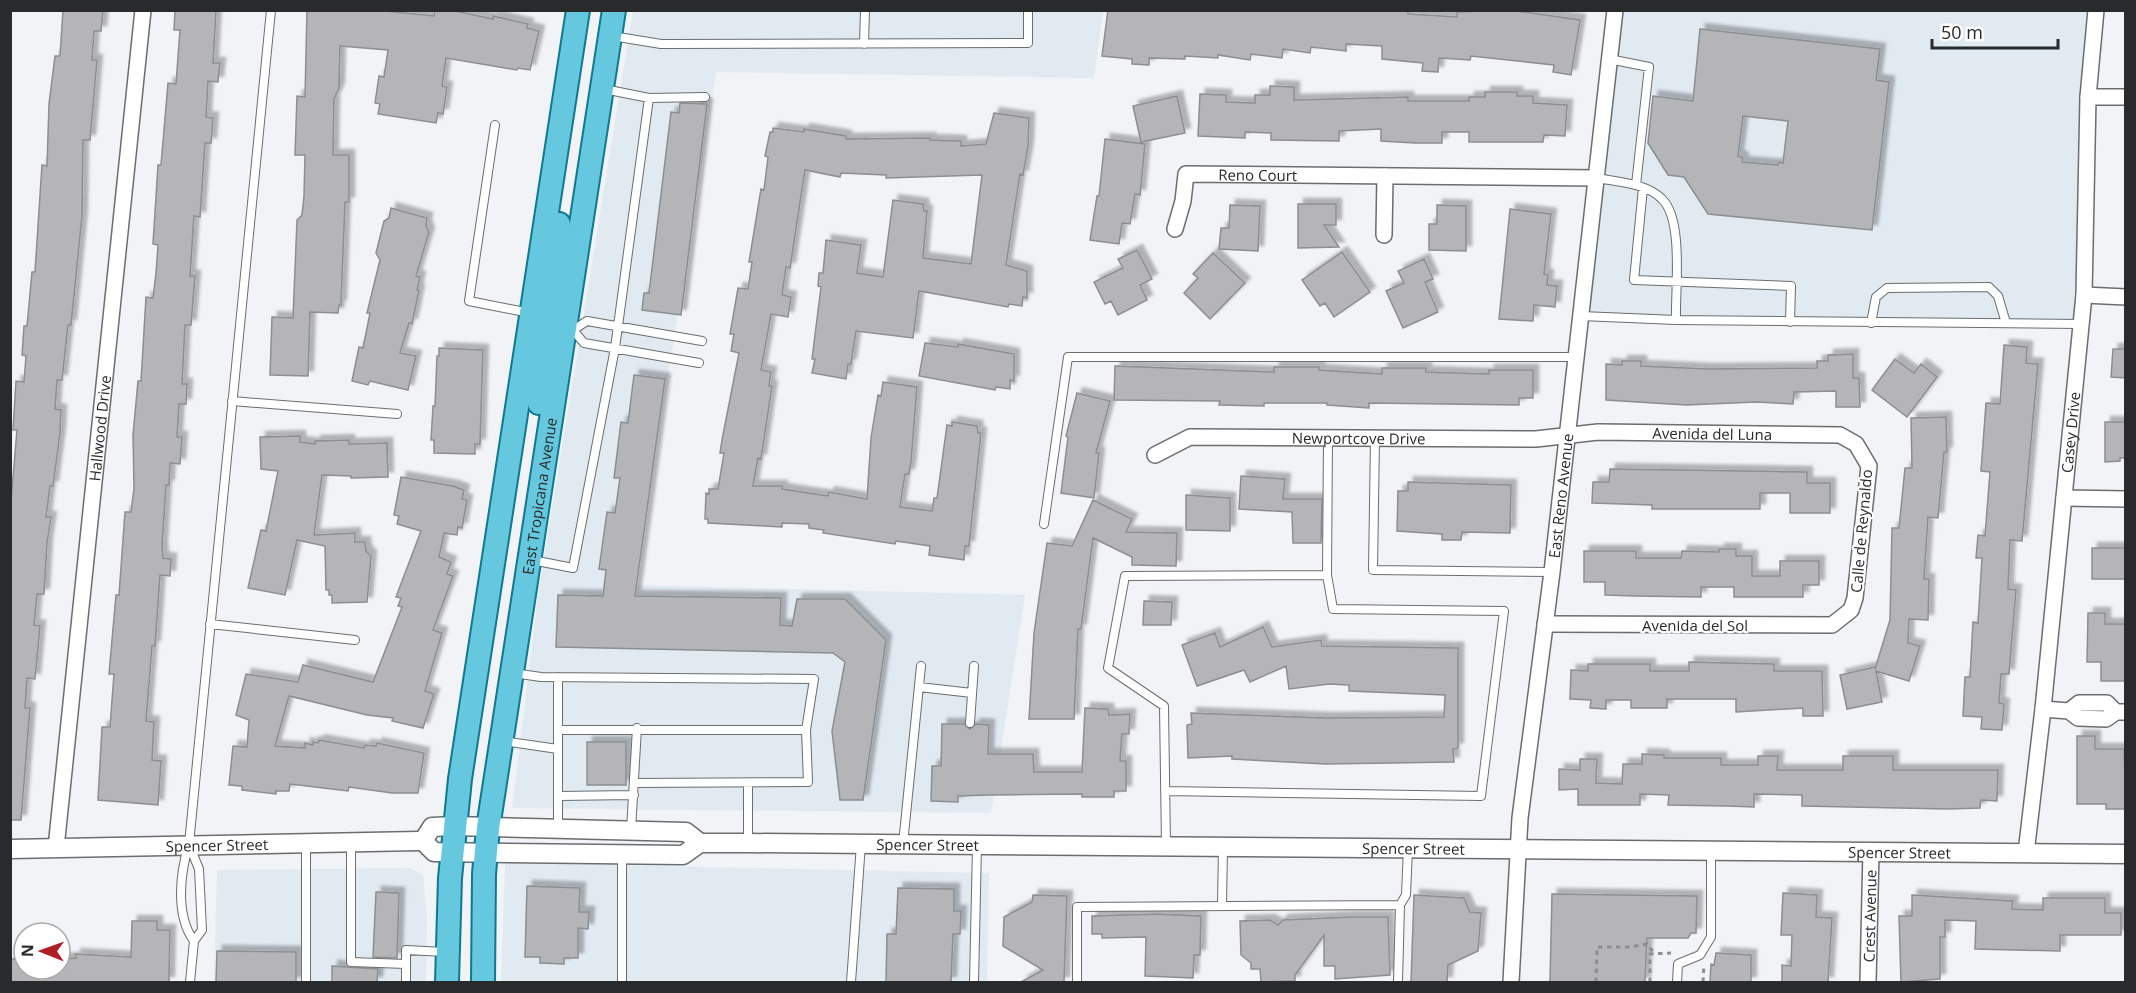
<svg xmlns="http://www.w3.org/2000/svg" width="2136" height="993" font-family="'Open Sans',sans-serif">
	<defs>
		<filter id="shadow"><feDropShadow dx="5.5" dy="-5.5" stdDeviation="1.5" flood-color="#0004"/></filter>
	</defs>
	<rect width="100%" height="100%" fill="#f1f3f6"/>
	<path fill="#e1e9f1" d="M633,11H1103L1094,78L716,72L635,585L1025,595L991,813L512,808L539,589Z
		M1615,11H2096L2081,324L1581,316Z
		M505,863L989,873L987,982H501Z
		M410,868L423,875L427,918L426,982H214L217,870Z"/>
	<path fill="#b5b5b8" stroke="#8d8e90" stroke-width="1.5" fill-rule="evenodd" filter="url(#shadow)" d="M63,10H103L101,31H94L92,60H97L90,140H83L82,216L71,325H68L62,380H57L55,409L61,410L60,433L53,486H50L46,517H51L47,543L44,594H37L34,625L40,626L35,679L27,678L25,708H30L21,820H10V513L17,430H13L16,381L24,382L26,356L22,355L24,326H27L32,272H35L42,165L47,166L49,104L55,56H60Z
		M175,10H216L213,63H220L218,82L208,81L206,117L213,118L211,143H205L200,217L194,216L190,276H195L191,325H185L182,384H187L186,404H179L177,437H182L180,464L170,463L169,485H166L162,546L163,558L171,559L170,576L160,575L155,646H152L146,721L154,722L152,760L161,761L158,805L98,800L102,727H110L114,674H109L116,595H119L125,512H131L134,488L133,435L138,381H141L146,297L153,298L156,273L158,245L153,244L158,165H161L168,83L176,84L180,30H174Z
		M307,10H376L434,16L435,10H451L493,19V16L528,24L527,28L539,31L530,70L518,68L517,70L446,58L442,86L447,87L443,114L438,113L436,123L378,114L380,104L375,103L379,76L384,77L388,50L340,46L339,88L334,99L333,155H349V202H345L341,305H339L338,313L310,312L308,376L270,375L272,317L293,318L297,220L302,215L304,196L305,155H295L297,96L305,97Z
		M1108,10H1408V14L1457,17V12L1510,10L1580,20L1571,75L1553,72L1554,65L1471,56L1470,60L1439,58L1438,72L1422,71L1423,63L1382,59V46L1346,44V51L1311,47L1310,53L1283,49L1282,58L1251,54L1250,60L1218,55V58L1185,56V59L1149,58V65L1132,64V59L1102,56Z
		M1700,29L1880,49L1876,80L1889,82L1872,230L1708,214L1684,177L1668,175L1648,143L1653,96L1693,101ZM1743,116L1788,121L1783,163L1779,162L1778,165L1742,162L1743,158L1738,156Z
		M1270,86L1294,87V100L1408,97V101H1469V97H1485V92H1517V96H1533V103L1567,105L1565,136L1544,135L1543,142H1469V132H1442V143H1415L1381,141V129L1339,131V141L1271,140V133L1245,132V138L1198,136L1200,94L1226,95V102L1255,103V95H1270Z
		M1177,96L1185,133L1141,142L1133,106Z
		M680,103L707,104L681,315L642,310L644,293H649L671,112L679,113Z
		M994,113L1029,118L1028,146L1023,175L1020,174L1006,265L1027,271V298L1023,297L1022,306L1009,304L1008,307L919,291L913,338L856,331L851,364H848L846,379L812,373L815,359H812L821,287L818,286L819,273H823L826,240L861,245L857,273L883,277L893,200L923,204L924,211H927L923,258L971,264L982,175L886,178V175L841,173L840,177L805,170L790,268L786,267L782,295L791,297L788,317L771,314L761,370L771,372L769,386H772L761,459L758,458L753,486H782V489L828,496L829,492L867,499L871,438L878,395L881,396L883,382L917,387L911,462L909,474H905L900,507L932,511L934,498H937L947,425L952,426V422L977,426L978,433H981L969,546H965L964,560L929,555L930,546L896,541L895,544L823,533L824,530L809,528V524L782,523V527L708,523V519H705L706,493L709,494V489H718L724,453H720L722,440L739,353L731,351L734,334H730L738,288L748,289L752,262H749L761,189L764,190L768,157L765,156L770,132H773V128L804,132V129L846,136V139L930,138V140L961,141V146L986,144Z
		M1105,139L1145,144L1140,195L1135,194L1130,224L1122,223L1119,244L1090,240L1097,196H1099Z
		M1298,204H1336V225H1324L1339,247L1298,248Z
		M1230,205L1260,206L1258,251L1219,249L1221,228H1229Z
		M1437,205L1466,206V251L1429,250V224H1437Z
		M391,208L427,218L426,226L429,232L416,276L420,277L417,290H419L412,324L409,323L400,353L416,356L408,390L370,381L368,385L352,381L359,347L363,348L370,313H367L378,268L380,260L376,253L384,221L389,218Z
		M1510,209L1551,214L1544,274L1548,275L1547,285L1557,286L1555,307L1534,305L1533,321L1499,319Z
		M1137,250L1152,279L1140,285L1147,300L1118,315L1111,301L1105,304L1094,282L1123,268L1118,259Z
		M1342,252L1370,292L1334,317L1325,303L1320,306L1302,280Z
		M1213,253L1245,283L1210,319L1184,293L1198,278L1193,274Z
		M1424,259L1433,279L1425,282L1438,312L1403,328L1386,291L1404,283L1398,271Z
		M925,343L958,347V344L1014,354V381L1010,380V389L996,387L995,390L919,376Z
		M2004,345L2027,347L2026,363L2038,364L2022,541L2010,540L2008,589L2016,590L2009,674H2001L1999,703L2004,704L2002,730L1981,729L1982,717L1963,716L1965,677H1970L1973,622L1978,623L1982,558H1976L1978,535L1985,536L1990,472L1981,471L1986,403L2000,404Z
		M439,348L483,350L480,444H475V454L434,453V440H431L433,406H435L437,356H439Z
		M2113,349H2126V378L2111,377Z
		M1853,354V378H1859L1860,407H1836V391L1794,392L1793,404L1756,402L1686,405L1606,400V364L1622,365V361H1641V366L1709,369L1817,368V361H1828V355Z
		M1895,359L1914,373L1921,364L1937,377L1907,417L1872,390Z
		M1115,366L1274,372V367H1319V370L1382,374V368H1426V372L1489,374V370H1533V398H1519V405L1369,403V408L1327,405V403H1264V406L1219,405L1220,401L1114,400Z
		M634,375L665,379L635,596L781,598L780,625L792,626L797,599H845L886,640L863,800H840L832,731L845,662L833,653L556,647L558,595L603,596L606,570L599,569L607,512L615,513L620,478H614L621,422L628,423Z
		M1077,393L1110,401L1096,453H1099L1094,498L1061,493L1068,437L1066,436Z
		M1946,417L1947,452H1944L1938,518L1928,517L1924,579H1929L1928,620L1909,619L1908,643L1920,646L1909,681L1876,671L1882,702L1847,709L1840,675L1875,667V669L1890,620L1892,528H1899L1905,468H1912L1911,418Z
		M2105,422H2126V458H2120V461L2105,462Z
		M300,436V442L315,444V441L349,440V444L387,443L388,477L351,478V476L322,475L314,535L355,533V542H365L366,551L371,556L367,602L332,603V595H329V590H326L325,546L297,540L285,595L248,588L261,530L266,531L278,471L261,469L260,437Z
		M1610,469L1807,472V483H1830V513H1790V493H1760V509H1652V505L1592,503L1593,482H1609Z
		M1241,476L1285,479L1283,499H1322L1321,543H1293L1292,512L1239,509Z
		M401,477L453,486L464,490L462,499L467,500L462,528L458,527L457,535L444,533L439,557L451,562L447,574L453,576L433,630L442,633L425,691L434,694L423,728L392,721L393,718L367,715L289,696L275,746L305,748V743L313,745V742L318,743L319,740L364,748L365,745L376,746L377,743L424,753L418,793H392L349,787L348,791L290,784L289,791H276V794L242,790V786L229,785L233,746L247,747L249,720L236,715L246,674L298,682L303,665L373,682L402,607L398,606L401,598L396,597L421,531L397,524L399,516L394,515Z
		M1408,482L1511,485L1510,533L1462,532L1461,540H1442V534L1397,531L1398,491H1408Z
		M1186,495L1230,498V531L1186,530Z
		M1093,500L1132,519L1126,532L1177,533L1176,566L1132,565V557L1093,538L1081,629H1078L1074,719H1029L1034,633L1047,543L1072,546Z
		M2092,548H2126V579H2092Z
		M1719,549H1736V556H1752V576H1780V561H1819V585H1803V597H1734V587H1701V597L1635,596L1605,595V582H1584V551H1636V558H1681L1682,551L1719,552Z
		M1144,601L1172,602L1171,625H1143Z
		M2088,613H2105V624H2126V681H2101V662H2087Z
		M1263,627L1272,647L1321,640L1322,646L1458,648V748L1453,749L1454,762L1326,764L1232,759V756L1188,758L1187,725L1192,724L1191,713L1326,718L1444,717L1445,695L1349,691V685L1329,684L1289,689L1286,666L1250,682L1244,670L1197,686L1182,645L1215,633L1220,647Z
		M1689,662L1774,664V671H1822L1823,716H1803V708L1736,712V699H1667V708H1631V700H1606V709L1590,708L1591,700L1570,699L1571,670L1588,671V664H1650V671H1689Z
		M1085,708L1108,709L1109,715L1130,714L1129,734H1122L1120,761H1126V791H1114V797H1082V794L988,795L958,796V802L931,801L932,766H941L942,724H964L970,729L976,724L989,725L988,754H1033L1034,772H1082Z
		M2077,736H2095V749H2124L2126,809H2106V804H2077Z
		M587,742H626V785H587Z
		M1642,754L1664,755V758H1721V765H1758V756H1778L1777,770H1843V756H1893V770H1998L1997,801L1981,800L1980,808L1948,809L1802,806V795L1754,794V807L1727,806L1668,805L1669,795L1640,794V805H1578V789L1559,790V769L1580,770V759H1597L1596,783L1622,784L1623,764H1642Z
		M527,886L580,888L579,912H589L588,929L578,928V958H564V964L540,963V957H525Z
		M898,888L954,889V911H961L960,934H953L951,982H886L887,934H896Z
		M376,892L399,893L397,958L373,957Z
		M1783,893L1817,895L1816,917L1832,918L1828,982H1782V965L1791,966L1792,935H1781Z
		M1552,894L1697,896L1696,933H1691L1688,938H1647L1645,982H1550Z
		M1033,895L1067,896L1064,982H1021L1043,970L1003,946L1004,917L1032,902Z
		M1414,895L1464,898L1470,912L1481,913L1478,951L1448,965L1447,982H1411Z
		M1912,895L2013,901L2012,909L2043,910V898H2105V913H2121V935H2060V951L1975,949L1976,921L1945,920V937H1940V979L1901,982L1899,916H1912Z
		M1158,914L1201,916L1200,955H1194L1193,978L1145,976L1146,937L1102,938V934H1092V916Z
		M1350,917H1388L1390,975L1335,979V966H1324V935L1295,975V981L1261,982L1260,969H1251V963L1241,955L1240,921L1270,920L1278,925L1283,920Z
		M132,921H157V930H170L169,982H10V959H24V969H60V959L76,958L75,954L131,957Z
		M217,951L296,952V982H216Z
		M1716,953L1751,955V982H1710L1711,964L1714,965Z
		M332,966L378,969L377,982H332Z"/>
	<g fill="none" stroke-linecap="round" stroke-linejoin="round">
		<defs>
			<path id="service" d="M612,36L661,44L1028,43V10
				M864,44L865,10
				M1609,59L1649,67L1636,185
				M649,98L705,97
				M495,125L469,301L530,313
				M1597,178C1618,182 1646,183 1662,199C1684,220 1675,291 1676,320
				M1643,188L1634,280L1791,286L1790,322
				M1581,316L1676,320L2081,324
				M1871,323L1876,297L1887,288L1989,287L1998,296L2006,323
				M568,329L573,330L584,343L699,363
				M573,330L587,321L702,341
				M232,401L397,414
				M1375,438L1373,570L1552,572
				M1044,524L1068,357H1576
				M532,560L573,568L615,348L649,98L604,89
				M1327,575L1328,438
				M210,624L355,640
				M513,673L541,677L814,679L806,730L808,782L635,783
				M558,677V828
				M919,687L972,693
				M970,723L974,666
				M558,730H806
				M503,741L558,749
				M1165,791L1481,796L1504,611L1333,609L1327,575L1125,576L1108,668L1164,706L1166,846
				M558,796L634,795
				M631,830L637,728
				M748,842V784
				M351,843V962L406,964V982
				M903,844L921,666
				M622,855V982
				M1222,904L1223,848
				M1400,905L1406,895L1408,848
				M194,941C175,915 180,873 189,844L271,10
				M406,964V950L445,952
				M190,982L194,941L202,930L199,869L190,847
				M306,982V843
				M851,982L861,844
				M974,982L977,846
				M1077,982V907L1400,905L1398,982
				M1677,982L1678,964L1700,955L1711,937V852"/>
			<g id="minor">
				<path d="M2088,97H2126"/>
				<path id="s1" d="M1175,229L1183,201L1186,174L1597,178"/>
				<path d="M1384,235L1385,176"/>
				<path d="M2084,295L2126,297"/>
				<path id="s2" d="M1155,455L1190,437L1536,439L1598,432L1840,435L1856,444L1869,466L1855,598L1851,610L1832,625L1545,624"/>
				<path d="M2064,498L2126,499"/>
				<path d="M2043,709L2069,711L2078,718L2106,719L2116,712H2126"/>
				<path d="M2069,711L2079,703H2107L2116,712"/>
				<path id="s3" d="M56,848L143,10"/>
				<path id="s4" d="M2026,853L2043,709L2084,295L2088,97L2096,10"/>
				<path id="s5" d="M1511,982L1520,818L1552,572L1615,10"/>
				<path id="s6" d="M1868,982L1871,851"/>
			</g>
			<g id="tertiary">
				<path d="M423,841L432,827L454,826L686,832L700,843"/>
				<path id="s7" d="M10,849L418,841H423L434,852L683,855L700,843H748L2126,854"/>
			</g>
			<g id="primary">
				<path d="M559,224C557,263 543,303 560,339"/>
				<path d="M531,313C554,331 541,378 539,403"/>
				<path d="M447,982L450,878L460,779L578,10"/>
				<path id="s8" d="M483,982L484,874L488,828L614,10"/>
			</g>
		</defs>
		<use href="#service" stroke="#6b6d6f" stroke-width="10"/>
		<use href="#minor" stroke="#6b6d6f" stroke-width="18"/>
		<use href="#tertiary" stroke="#6b6d6f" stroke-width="21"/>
		<use href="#primary" stroke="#0e7991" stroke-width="26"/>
		<path stroke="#8c8e90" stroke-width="3" stroke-dasharray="4.5 4.5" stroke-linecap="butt" d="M1596,982L1597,947H1630L1647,944L1654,953
			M1650,982V954L1671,953
			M1703,982L1704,964"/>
		<use href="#service" stroke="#fff" stroke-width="8"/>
		<use href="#minor" stroke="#fff" stroke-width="15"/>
		<use href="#tertiary" stroke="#fff" stroke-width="18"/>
		<use href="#primary" stroke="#66c8de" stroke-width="22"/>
	</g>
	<g text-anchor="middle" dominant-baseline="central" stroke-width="4.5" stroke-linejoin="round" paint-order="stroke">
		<g font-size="15" fill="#292a2b" stroke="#fff">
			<text stroke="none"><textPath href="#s1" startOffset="128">Reno Court</textPath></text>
			<text stroke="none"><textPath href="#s3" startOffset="422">Hallwood Drive</textPath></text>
			<text stroke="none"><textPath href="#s4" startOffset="423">Casey Drive</textPath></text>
			<text stroke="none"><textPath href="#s2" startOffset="562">Avenida del Luna</textPath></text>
			<text stroke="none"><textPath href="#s2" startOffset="208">Newportcove Drive</textPath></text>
			<text stroke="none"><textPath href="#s8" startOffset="490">East Tropicana Avenue</textPath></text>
			<text stroke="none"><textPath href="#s5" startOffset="489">East Reno Avenue</textPath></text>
			<text transform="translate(1861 531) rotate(-85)">Calle de Reynaldo</text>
			<text x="1695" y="625">Avenida del Sol</text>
			<text stroke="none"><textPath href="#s7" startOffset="926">Spencer Street</textPath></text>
			<text stroke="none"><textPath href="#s7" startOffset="207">Spencer Street</textPath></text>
			<text stroke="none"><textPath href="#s7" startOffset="1412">Spencer Street</textPath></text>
			<text stroke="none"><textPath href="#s7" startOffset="1898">Spencer Street</textPath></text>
			<text stroke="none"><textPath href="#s6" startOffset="66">Crest Avenue</textPath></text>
		</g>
	</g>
	<rect width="2136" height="993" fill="none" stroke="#292a2b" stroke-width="24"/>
	<g transform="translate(42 951) rotate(271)"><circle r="28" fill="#ffffff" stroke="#a9aaaa" stroke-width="1.5"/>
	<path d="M0-4.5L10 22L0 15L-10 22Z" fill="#af1d26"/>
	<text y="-9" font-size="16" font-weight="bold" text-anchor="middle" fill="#292a2b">N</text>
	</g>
	<path d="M1932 39v9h126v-9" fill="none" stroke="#292a2b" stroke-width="3"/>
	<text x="1941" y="39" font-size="18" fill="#292a2b" stroke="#ffffff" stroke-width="4.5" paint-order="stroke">50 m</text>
</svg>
